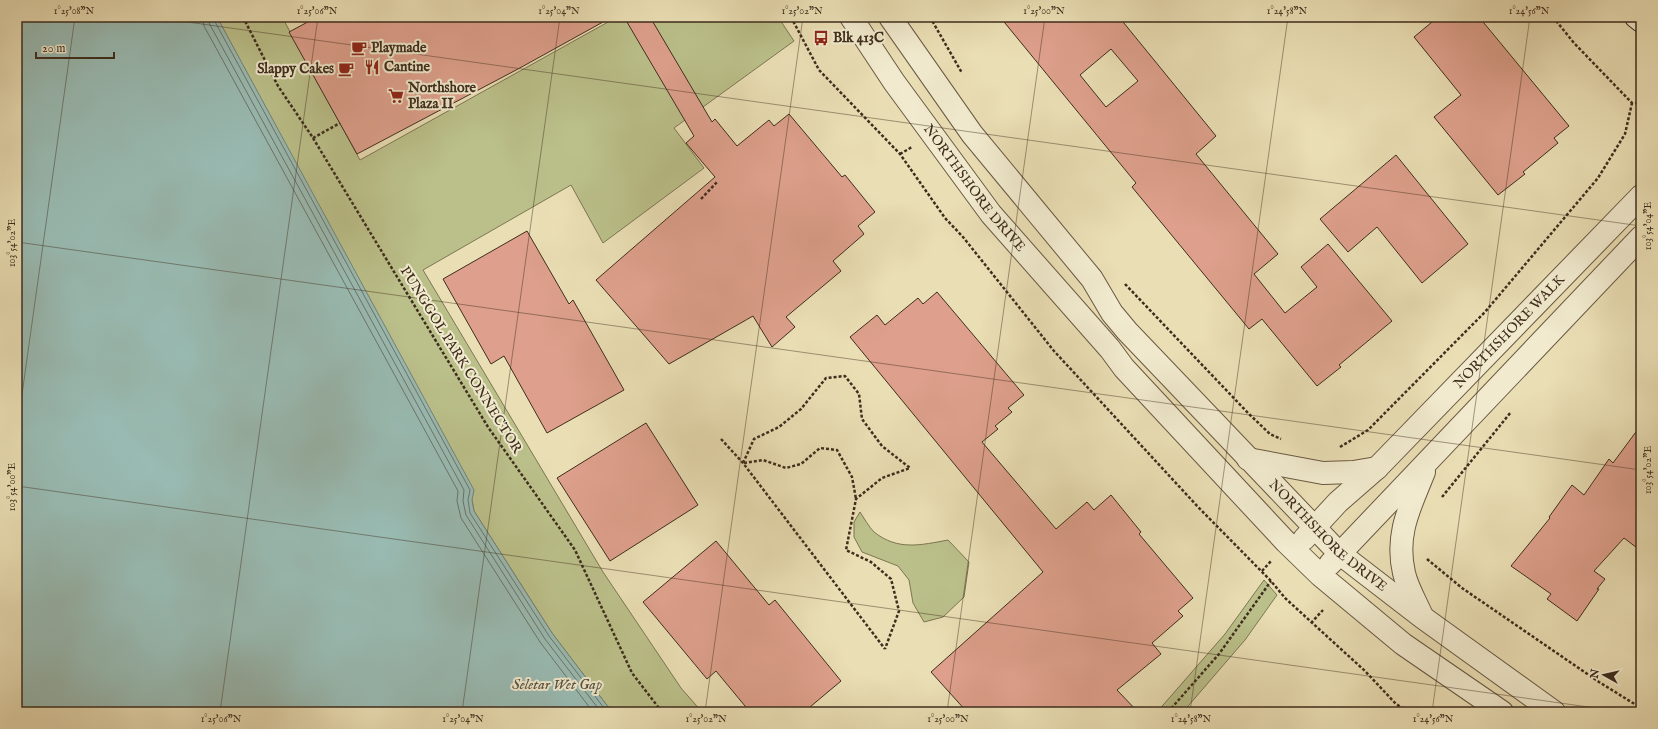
<svg xmlns="http://www.w3.org/2000/svg" width="1658" height="729" font-family="'IM FELL English',serif">
	<rect width="100%" height="100%" fill="#eadeb4"/>
	<filter id="stains"><feTurbulence type="fractalNoise" baseFrequency=".005" numOctaves="4"/><feColorMatrix values="0 0 0 0 .2 0 0 0 0 .09 0 0 0 0 .02 0 0 0 .5 -.17"/></filter>
	<radialGradient id="worn" r=".72"><stop offset=".6" stop-color="#630" stop-opacity="0"/><stop offset="1" stop-color="#630" stop-opacity=".3"/></radialGradient>
	<path fill="#bbc08a" stroke="#7c7654" d="M217,17H282L360,160L617,17H778L794,41L674,128L704,168L603,243L571,185L423,270L603,572L681,688L702,712H612L552,633L474,511L472,500Z
		M860,512C864,518 869,527 874,532C898,551 921,545 948,540L969,562L964,597L943,617L924,622L913,603L909,580L898,566L862,552L854,537V522Z
		M1264,580L1277,595L1245,640L1183,712H1157L1225,634Z"/>
	<path fill="#99bbb3" stroke="#758277" d="M17,17H217L474,490L472,500L474,511L552,633L612,712H17Z"/>
	<g fill="none" stroke-linecap="round" stroke-linejoin="round">
		<path stroke="#6c7468" stroke-width="1" d="M202,17L204,26L458,491L457,501L461,518L540,642L593,712
			M208,17L209,23L464,490L463,501L466,515L545,639L601,712
			M213,17L214,20L470,490L468,500L470,513L549,636L607,712"/>
	</g>
	<path fill="#dea08c" stroke="#3e2d1d" fill-rule="evenodd" d="M317,17H612L518,69L357,154L289,32Z
		M624,17H650L712,122L715,119L737,146L769,120L774,126L789,114L842,177L845,175L875,212L858,226L864,234L833,261L841,271L786,317L795,327L772,347L753,316L669,364L596,280L715,177L686,143L694,136Z
		M1000,17H1119L1216,136L1196,154L1278,254L1254,274L1285,313L1317,287L1301,267L1328,244L1392,321L1339,365L1341,367L1317,386L1262,319L1249,329L1132,187L1136,183ZM1111,49L1138,81L1106,107L1080,75Z
		M1438,17H1479L1569,126L1554,138L1558,143L1523,172L1525,174L1498,195L1434,117L1461,95L1414,37Z
		M1396,155L1468,244L1422,283L1377,227L1348,252L1320,219Z
		M527,231L569,304L573,300L624,390L547,433L504,356L491,364L443,279Z
		M937,292L1024,395L1008,408L1012,412L995,426L998,429L982,442L1056,529L1087,502L1094,510L1111,495L1141,532L1139,534L1193,598L1178,611L1183,616L1152,643L1161,654L1117,690L1138,712H967L931,672L1043,572L850,337L877,315L885,325L918,298L923,304Z
		M646,423L698,505L610,561L557,478Z
		M1641,425V551L1624,538L1594,571L1605,579L1597,589H1599L1577,621L1547,599L1551,594L1511,566L1550,518L1549,517L1572,485L1584,495L1609,459L1613,463Z
		M716,541L769,605L775,600L841,681L804,712H750L716,671L707,679L643,602Z"/>
	<g fill="none" stroke-linecap="round" stroke-linejoin="round">
		<defs>
			<g id="minor">
				<path id="s1" d="M851,17L894,82L991,214L1110,349L1124,368L1286,542L1320,575L1403,644L1502,712"/>
				<path id="s2" d="M890,17L972,134L1092,279L1112,313L1127,331L1339,553L1422,617L1554,712"/>
				<path d="M1248,459L1323,473L1353,472L1377,468"/>
				<path id="s3" d="M1304,539L1338,502L1377,468L1641,196"/>
				<path d="M1330,564L1641,237"/>
				<path d="M1422,616C1416,602 1407,587 1404,573C1395,534 1410,507 1424,472"/>
			</g>
			<path id="secondary" d="M1636,17L1641,21"/>
		</defs>
		<use href="#minor" stroke="#695943" stroke-width="24"/>
		<use href="#secondary" stroke="#3e2d1d" stroke-width="24"/>
		<path stroke="#3e2d1d" stroke-width="2.5" stroke-dasharray="3 2" stroke-linecap="butt" d="M243,17L278,86L313,138L488,427L575,550L632,673L662,712
			M791,17L819,70L900,154L945,218L963,237L1054,351L1199,508L1271,581L1285,598L1365,671L1396,704L1409,712
			M930,17L962,73
			M1553,17L1574,43L1632,103H1641
			M313,138L340,123
			M900,154L912,147
			M701,199L718,181
			M1125,284L1249,414L1270,434L1281,439
			M721,439L743,463L885,649
			M1340,447L1368,430L1485,312L1598,178L1625,134L1632,103
			M743,463L754,439L779,427L801,409L826,378L845,376L859,394L862,419L882,446L910,468L882,478L856,499L846,550L871,562L891,579L899,611L885,649
			M744,463L763,460L786,468L801,464L820,448L837,450L852,477L856,499
			M1442,497L1511,412
			M1427,559L1462,588L1599,682L1641,708
			M1262,571L1271,561
			M1311,623L1323,610
			M1168,712L1219,654L1271,581"/>
		<use href="#minor" stroke="#f1eace" stroke-width="22"/>
		<use href="#secondary" stroke="#f1eace" stroke-width="22"/>
	</g>
	<path fill="none" stroke="#3e2d1d" stroke-width="1" stroke-opacity="0.45" d="M152,17L1641,226M17,242L1641,470M17,430L75,17M17,486L1624,712M220,712L318,17M462,712L560,17M705,712L803,17M947,712L1045,17M1190,712L1288,17M1432,712L1530,17"/>
	<defs>
		<symbol id="bus-bare" viewBox="-9 -9 18 18"><path d="M-5-6H5V4H4V6H2V4H-2V6H-4V4H-5ZM-3.5-4V0h7V-4ZM-3.5 1.2v1.5H-2V1.2ZM2 1.2v1.5H3.5V1.2Z" fill="#8f2418" stroke="#f1eace" stroke-width="2.5" paint-order="stroke"/></symbol>
		<symbol id="cafe-bare" viewBox="-9 -9 18 18"><path d="M-5.5-4.5H6V0H3Q3 3.5 0 3.5H-2.5Q-5.5 3.5-5.5 0ZM3-3.2v2h1.7v-2ZM-6 4.5H4V6H-6Z" fill="#8f2418" stroke="#f1eace" stroke-width="2.5" paint-order="stroke"/></symbol>
		<symbol id="restaurant-bare" viewBox="-9 -9 18 18"><path d="M-5-6h1v4h1v-4h1v4h1v-4h1v5L-1.5 .5V6h-2V.5L-5-1ZM5-6V6H3V1.5H1.5Q1.5-4 5-6Z" fill="#8f2418" stroke="#f1eace" stroke-width="2.5" paint-order="stroke"/></symbol>
		<symbol id="supermarket-bare" viewBox="-9 -9 18 18"><path d="M-6-5.5h2.5l.6 2H6L4.5 2H-2.5L-4.4-4H-6ZM-1.5 3.2a1.3 1.3 0 1 0 .1 0ZM3 3.2a1.3 1.3 0 1 0 .1 0Z" fill="#8f2418" stroke="#f1eace" stroke-width="2.5" paint-order="stroke"/></symbol>
	</defs>
	<g fill-rule="evenodd">
		<use href="#bus-bare" x="810" y="27" width="22" height="22"/>
		<use href="#cafe-bare" x="348" y="37" width="22" height="22"/>
		<use href="#restaurant-bare" x="361" y="56" width="22" height="22"/>
		<use href="#cafe-bare" x="335" y="58" width="22" height="22"/>
		<use href="#supermarket-bare" x="385" y="85" width="22" height="22"/>
	</g>
	<g text-anchor="middle" dominant-baseline="central" stroke-width="4" stroke-linejoin="round" paint-order="stroke">
		<g font-size="14" font-weight="bold" fill="#3e2d1d" stroke="#f1eace" text-anchor="start">
			<text x="833" y="38">Blk 413C</text>
			<text x="371" y="48">Playmade</text>
			<text x="384" y="67">Cantine</text>
			<text x="334" y="69" text-anchor="end">Slappy Cakes</text>
			<text x="408" y="88">Northshore<tspan x="408" dy="16">Plaza II</tspan></text>
		</g>
		<g font-size="14" fill="#3e2d1d" stroke="#f1eace">
			<text stroke="none"><textPath href="#s1" startOffset="211">NORTHSHORE DRIVE</textPath></text>
			<text stroke="none"><textPath href="#s3" startOffset="292">NORTHSHORE WALK</textPath></text>
			<text transform="translate(461 360) rotate(58)">PUNGGOL PARK CONNECTOR</text>
			<text stroke="none"><textPath href="#s2" startOffset="681">NORTHSHORE DRIVE</textPath></text>
		</g>
		<g font-size="15" font-style="italic" fill="#555042" stroke="#f1eace">
			<text x="557" y="684">Seletar Wet Gap</text>
		</g>
	</g>
	<rect width="1658" height="729" fill="none" stroke="#eadeb4" stroke-width="44"/>
	<g transform="translate(1604 675) rotate(278)" stroke="#f1eace" stroke-width="3" paint-order="stroke">
	<path d="M0-3L7 15L0 10L-7 15Z" fill="#3e2d1d"/>
	<text y="-6" font-size="11" font-weight="bold" text-anchor="middle" fill="#3e2d1d">N</text>
	</g>
	<path d="M36 52v6h78v-6" fill="none" stroke="#3e2d1d" stroke-width="2"/>
	<text x="42" y="52" font-size="12" fill="#3e2d1d" stroke="#f1eace" stroke-width="3" paint-order="stroke">20 m</text>
	<rect x="22" y="22" width="1614" height="685" fill="none" stroke="#3e2d1d" stroke-width="1.5"/>
	<g font-size="10" text-anchor="middle" fill="#3e2d1d">
		<text x="74" y="14">1°25'08"N</text>
		<text x="317" y="14">1°25'06"N</text>
		<text x="559" y="14">1°25'04"N</text>
		<text x="802" y="14">1°25'02"N</text>
		<text x="1044" y="14">1°25'00"N</text>
		<text x="1287" y="14">1°24'58"N</text>
		<text x="1529" y="14">1°24'56"N</text>
		<text transform="translate(1647 226) rotate(-90)" y="4">103°54'04"E</text>
		<text transform="translate(11 243) rotate(-90)" y="4">103°54'02"E</text>
		<text transform="translate(1647 470) rotate(-90)" y="4">103°54'02"E</text>
		<text transform="translate(11 487) rotate(-90)" y="4">103°54'00"E</text>
		<text x="221" y="722">1°25'06"N</text>
		<text x="463" y="722">1°25'04"N</text>
		<text x="706" y="722">1°25'02"N</text>
		<text x="948" y="722">1°25'00"N</text>
		<text x="1191" y="722">1°24'58"N</text>
		<text x="1433" y="722">1°24'56"N</text>
	</g>
	<rect width="100%" height="100%" filter="url(#stains)"/>
	<rect width="100%" height="100%" fill="url(#worn)"/>
</svg>
